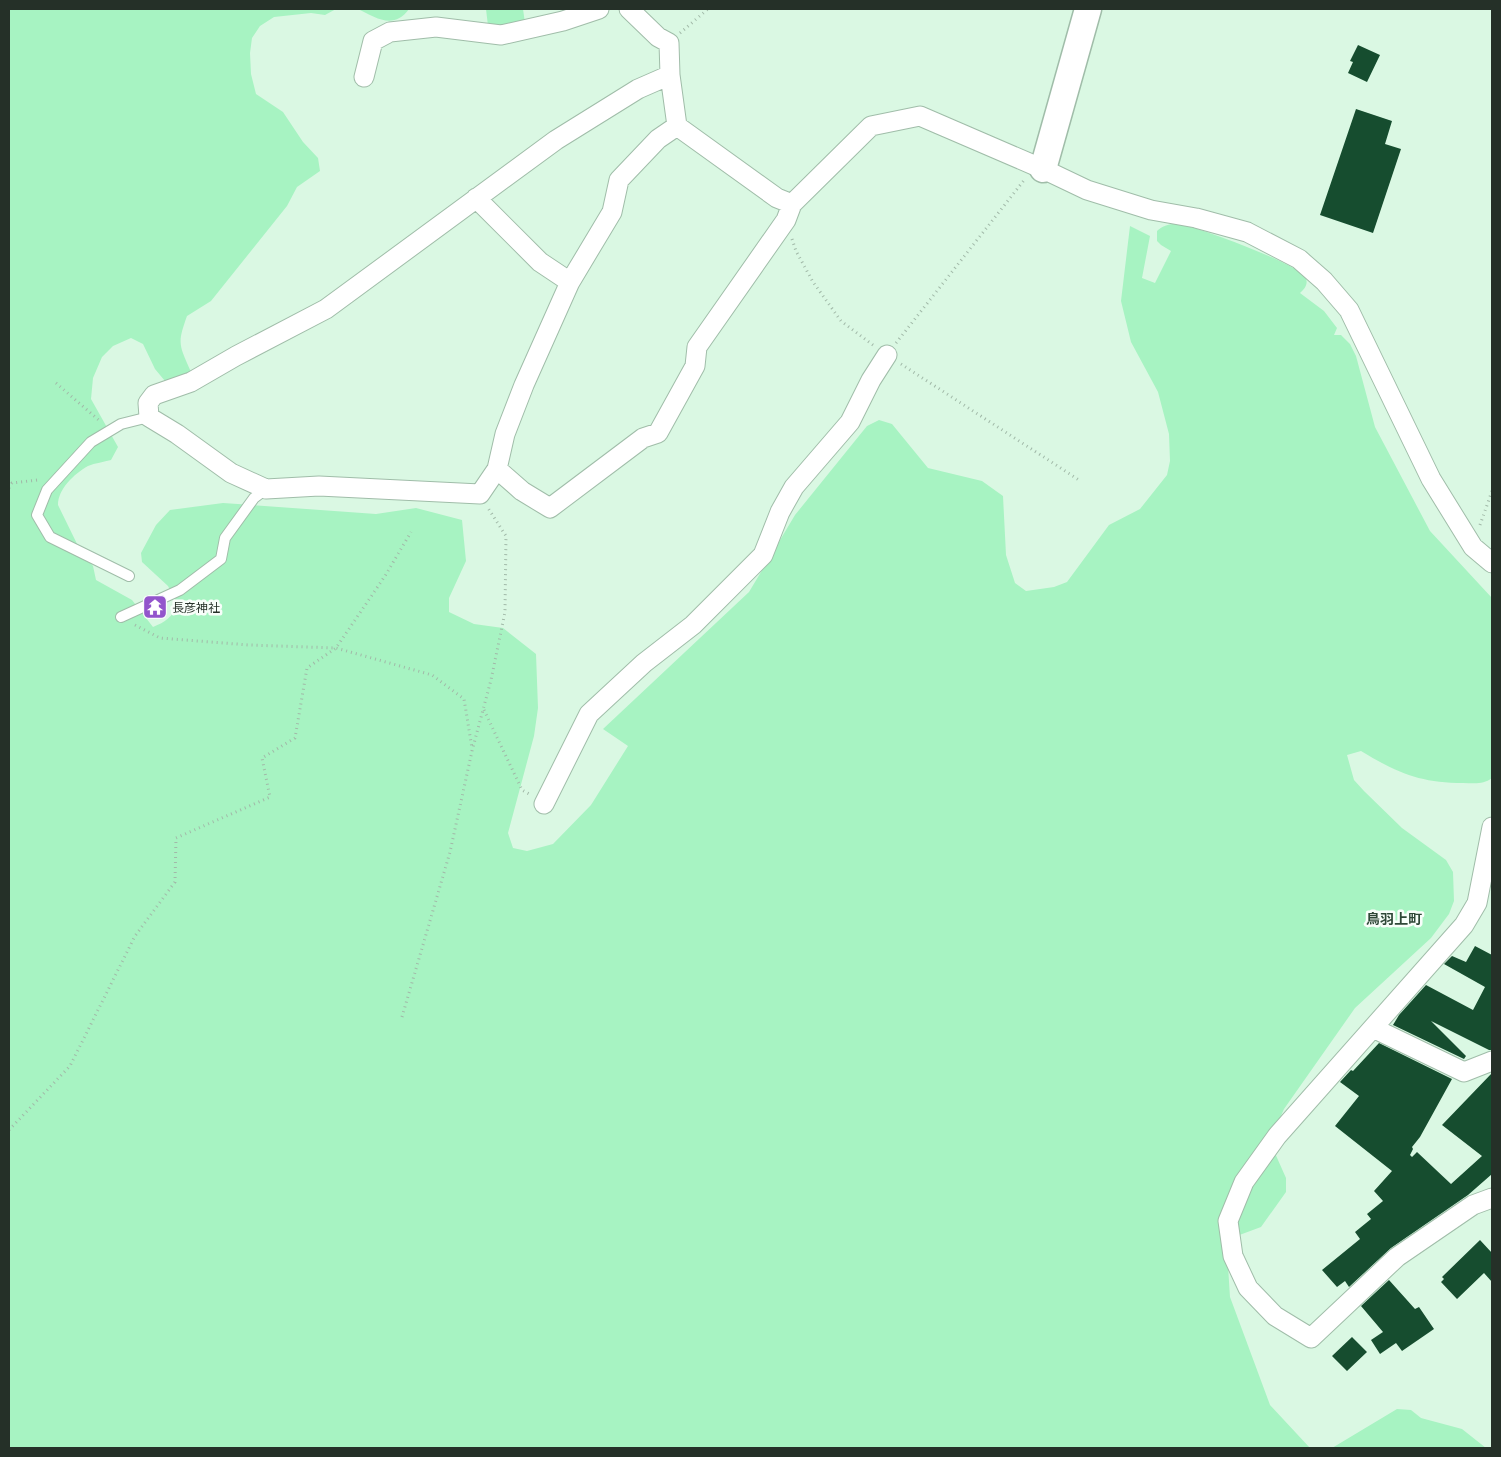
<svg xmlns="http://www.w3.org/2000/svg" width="1501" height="1457" font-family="'PT Sans','Noto Sans JP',sans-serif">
	<rect width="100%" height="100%" fill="#daf8e3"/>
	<path fill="#a7f3c2" d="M9,9H336L325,15L311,13L274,17L260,26L252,38L250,53L251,74L256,94L283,112L303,142L318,158L320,171L297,187L287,206L211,301L187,316C177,344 179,344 191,372L170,387L155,369L143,344L131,338L113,346L102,357L93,378L91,399L118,447L111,460C104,462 95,463 88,466C74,474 58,489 58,505L80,550L93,566L96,580L132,600L153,627C165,622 173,617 177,604L168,586L142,562L141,553L156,525L170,510L223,503L376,514L416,508L462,520L466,561L449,598V612L474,624L503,628L536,654L538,708L534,736L508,833L513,848L527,851L553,844L591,805L628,746L603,729L749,592L795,515L867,426L879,420L892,424L928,468L982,481L1003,496L1006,555L1015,583L1026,591L1054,587L1067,582L1109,525L1140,509L1167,475L1170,461L1169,434L1158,392L1131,342L1121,301L1130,226L1150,236L1142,278L1155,283L1171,251L1161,245L1157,241V231C1162,226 1171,223 1178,224C1196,226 1298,264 1305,277C1309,283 1305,289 1300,293L1324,311L1337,328L1334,335H1341L1350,344L1356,356L1375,427L1430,531L1492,598V778C1483,785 1474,783 1463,783C1421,783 1397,773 1361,751L1347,755L1354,780L1364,791L1402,828L1446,860L1453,872L1454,901L1449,914L1431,938L1355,1008L1284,1109L1272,1136L1274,1151L1286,1178V1192L1261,1227L1234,1237L1228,1266L1230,1297L1270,1405L1310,1448H9Z
		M358,9H409C394,30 376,18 358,9Z
		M486,9H523L525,23L488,26Z
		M1397,1409L1411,1410L1421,1418L1462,1429L1486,1448H1332Z"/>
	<path fill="#164d2f" d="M1358,45L1380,55L1367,82L1348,73L1353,62L1350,61Z
		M1356,109L1392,121L1385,144L1401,149L1373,233L1320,215Z
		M1475,946L1492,955V1050H1489L1431,1021L1466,1056L1464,1059L1393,1025L1399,1015L1426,985L1473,1010L1485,987L1444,964L1452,956L1466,962Z
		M1379,1043L1452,1079L1420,1137L1412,1147L1413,1149L1410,1155L1412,1157L1417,1152L1451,1184L1482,1156L1442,1125L1492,1073V1174L1468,1195L1391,1248L1349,1287L1345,1281L1337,1287L1322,1270L1360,1239L1355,1232L1371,1219L1367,1214L1383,1201L1374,1191L1392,1171L1335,1126L1359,1096L1340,1082L1351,1070L1353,1071Z
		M1480,1240L1492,1253V1282L1484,1273L1457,1299L1441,1282L1444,1279L1442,1277Z
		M1389,1280L1415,1309L1419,1307L1434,1329L1402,1351L1396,1343L1380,1354L1371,1340L1383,1332L1361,1306Z
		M1352,1337L1367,1352L1347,1371L1332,1356Z"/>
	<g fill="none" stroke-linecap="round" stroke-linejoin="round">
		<defs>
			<path id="lane" d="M129,576L50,537L37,515L47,490L91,442L121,424L149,417
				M121,617L180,590L221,559L225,538L254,498L266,489"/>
			<path id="street" d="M629,9L658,37L669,43L670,75L677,126L777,198L792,204
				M670,75L638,89L556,140L326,309L236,356L191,382L154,395L148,403L149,417L177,434L231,473L266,489L319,486L480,494L497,469L505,434L524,385L570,282L612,212L619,180L658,139L677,126
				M364,77L373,41L390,32L436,27L501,35L563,21L599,9
				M476,198L540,262L570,282
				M497,469L522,491L550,508L643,438L658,433L695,366L697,347L786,220L792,204L871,126L920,116L1043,169L1087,190L1151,210L1196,218L1247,232L1299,259L1324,281L1349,310L1431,479L1473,547L1492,563
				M544,804L589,714L644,663L693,625L763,555L780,512L794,487L850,422L871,380L887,355
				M1492,827L1477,903L1464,925L1277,1136L1244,1182L1228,1221L1233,1256L1248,1288L1275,1316L1311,1338L1397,1257L1473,1205L1492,1198
				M1373,1028L1464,1072L1492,1061"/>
			<path id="secondary" d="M1043,169L1088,9"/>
		</defs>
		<use href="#lane" stroke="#a0bda9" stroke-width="12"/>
		<use href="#street" stroke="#a0bda9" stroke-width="21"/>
		<use href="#secondary" stroke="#a0bda9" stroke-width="29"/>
		<path stroke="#a1b9a8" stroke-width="3" stroke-dasharray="1 4" stroke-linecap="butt" d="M680,33L708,9
			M792,239L796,251L813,282L841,321L873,345
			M896,343L1025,179
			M901,364L1079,480
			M56,383L101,422
			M9,488L12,483L38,480
			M1480,525L1492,491
			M135,625L160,638L249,645L336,648L432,675L464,699L472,748
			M484,710L522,790L531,795
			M402,1017L450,852L472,751L491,680L505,612L506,536L488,508
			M9,1130L70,1066L135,936L175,882L176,838L270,797L262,758L295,738L307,668L336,648L385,576L411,532"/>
		<use href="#lane" stroke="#fff" stroke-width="10"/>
		<use href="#street" stroke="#fff" stroke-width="19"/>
		<use href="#secondary" stroke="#fff" stroke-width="26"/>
	</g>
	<defs>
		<symbol id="temple-square" viewBox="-11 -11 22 22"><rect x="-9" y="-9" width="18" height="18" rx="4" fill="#9355cc" stroke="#f8fefa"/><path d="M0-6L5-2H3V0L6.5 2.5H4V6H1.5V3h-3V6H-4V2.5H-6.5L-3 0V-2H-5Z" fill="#fff"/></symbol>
	</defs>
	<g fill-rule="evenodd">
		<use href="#temple-square" x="141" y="593" width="28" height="28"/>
	</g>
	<g text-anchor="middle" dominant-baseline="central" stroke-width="5" stroke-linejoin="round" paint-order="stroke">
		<g font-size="12" fill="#253028" stroke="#f8fefa" text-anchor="start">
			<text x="172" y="607">長彦神社</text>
		</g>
		<g font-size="14" font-weight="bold" fill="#2f4838" stroke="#f8fefa">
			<text x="1394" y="919">鳥羽上町</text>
		</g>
	</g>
	<rect width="1501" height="1457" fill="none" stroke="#253028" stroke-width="20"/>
</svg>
